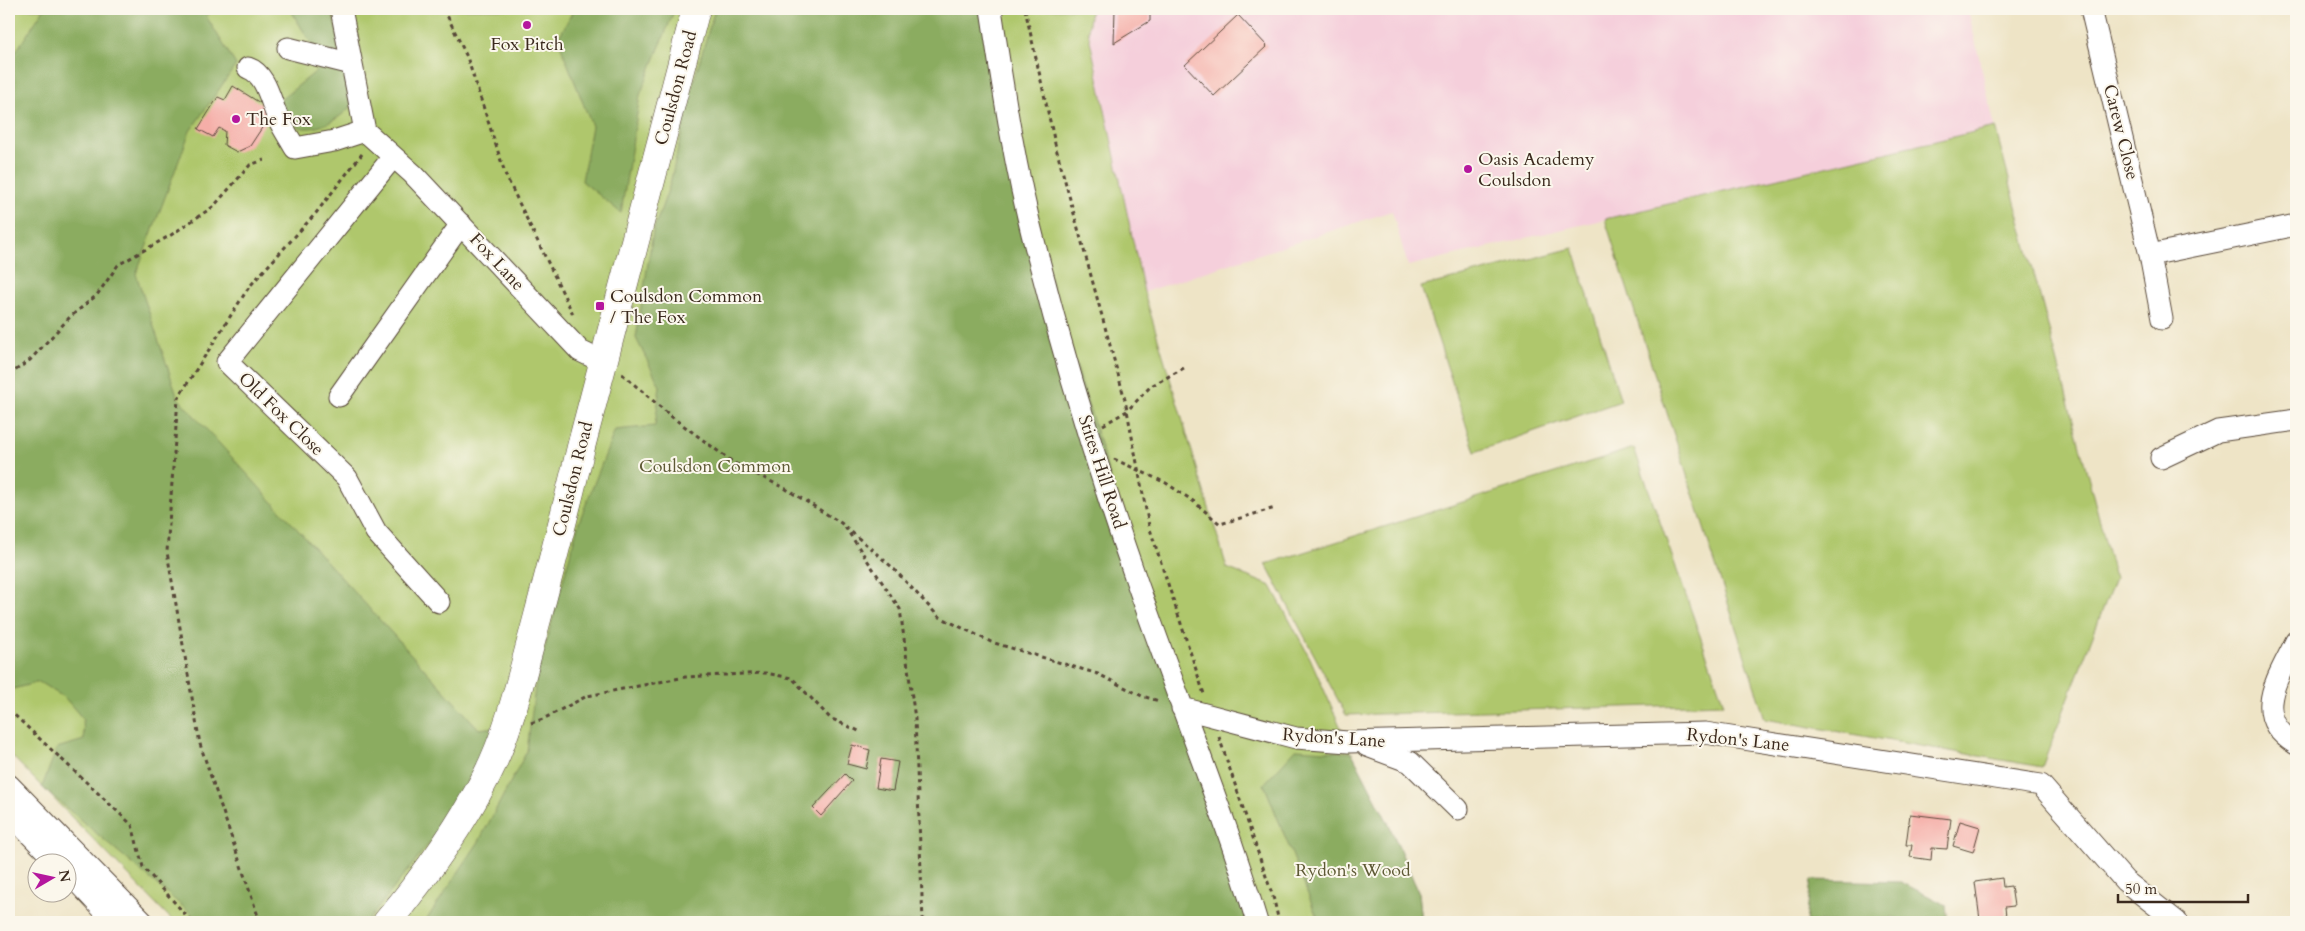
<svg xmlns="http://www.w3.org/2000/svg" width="2305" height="931" font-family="Cardo,serif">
	<rect width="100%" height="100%" fill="#fbf7ec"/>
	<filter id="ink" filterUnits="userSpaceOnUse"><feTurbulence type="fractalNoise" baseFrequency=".02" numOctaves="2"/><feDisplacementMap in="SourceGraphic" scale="10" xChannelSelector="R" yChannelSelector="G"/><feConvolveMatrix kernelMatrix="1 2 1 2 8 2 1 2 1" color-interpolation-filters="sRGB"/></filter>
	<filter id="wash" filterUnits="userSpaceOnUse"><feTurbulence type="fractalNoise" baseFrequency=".0096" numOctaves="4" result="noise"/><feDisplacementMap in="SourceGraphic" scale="20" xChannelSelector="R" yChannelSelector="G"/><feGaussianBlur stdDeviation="1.12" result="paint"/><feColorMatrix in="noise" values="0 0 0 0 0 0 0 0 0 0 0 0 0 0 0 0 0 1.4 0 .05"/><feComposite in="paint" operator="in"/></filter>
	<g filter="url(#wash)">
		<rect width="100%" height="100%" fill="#eee4c6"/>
		<path fill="#f5cfdb" d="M1091,9H1968L1995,127L1408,266L1392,211L1144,292L1088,31Z"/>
		<path fill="#afc76c" stroke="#757845" d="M9,9H1091L1088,31L1144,292L1227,568L1271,586L1310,658L1352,753L1388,823L1419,893L1422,922H174L9,753Z
			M1995,127L2115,578L2042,767L1765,719L1605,219Z
			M1573,248L1621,401L1475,452L1421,287Z
			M1634,448L1724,704L1346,715L1266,564Z"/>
		<path fill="#8bac60" stroke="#636b3f" d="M44,9H216L206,16L236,65L190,131L136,274L178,398L479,729L495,727L475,770L431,841L367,922H201L42,787L57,748L84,740L83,719L65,698L39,682L9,690V62Z
			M290,9H331L354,102C343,118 318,132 299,127C294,125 289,122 284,120L279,101L324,65Z
			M574,9H675L640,95L621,213L582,181L592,126L558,39Z
			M715,9H986L1005,128L1200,777L1247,922H425L478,843L527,751L536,680L579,522L615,430L655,426L660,386L636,338L653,232L670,184L693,84Z
			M1296,749L1352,753L1388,823L1419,893L1422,922H1319L1264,784Z
			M1811,880L1901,882L1946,905L1948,922H1905L1891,917L1889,922H1806Z"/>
		<g id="blocks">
			<path fill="#f5aea8" d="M1115,9H1150V21L1114,43Z
				M1238,15L1267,46L1214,96L1185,65Z
				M233,86L273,111L250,146L237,152L224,145L225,131L219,128L213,137L198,129L218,97L225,100Z
				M852,745L870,750L866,769L847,764Z
				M881,759L898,762L893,791L876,788Z
				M845,774L852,781L821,816L813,808Z
				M1910,814L1951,819L1947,849L1932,848L1931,860L1910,857L1912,845H1906Z
				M1960,821L1980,827L1973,852L1953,846Z
				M2002,878L2003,887L2011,886L2014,906L2005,907L2006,917L1980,920L1975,882Z"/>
		</g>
	</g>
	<g filter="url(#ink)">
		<use href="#blocks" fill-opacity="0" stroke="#564637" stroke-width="1"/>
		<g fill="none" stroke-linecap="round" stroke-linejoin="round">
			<defs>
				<path id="minor" d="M341,9L365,131L413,174L580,351L603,362
					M991,9C1003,89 1015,170 1036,249C1065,363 1100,477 1139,588C1178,700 1223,809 1257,922
					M2091,9L2150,255L2162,319
					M288,48L352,64
					M248,68C267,74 271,105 279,120C284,130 290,139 295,148L334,141L365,131
					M393,157L227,362L347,478L376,532L439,602
					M2150,255L2296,225
					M339,396L461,224
					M2161,458L2218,431L2296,420
					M2296,641C2279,677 2249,716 2296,744
					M1182,708L1296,738L1348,742L1705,733L2041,785L2125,881L2177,922
					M1367,746L1410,762L1458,809
					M9,785L143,922
					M9,813L59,864
					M68,872L112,919"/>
				<path id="major" d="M387,922C423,879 461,826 487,775C508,734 520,682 532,638C549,574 566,511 581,447L696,9"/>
			</defs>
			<use href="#minor" stroke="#564637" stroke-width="23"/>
			<use href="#major" stroke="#564637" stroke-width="29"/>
			<path stroke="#564637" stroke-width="3" stroke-dasharray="4 4" stroke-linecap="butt" d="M444,9L467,57L506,176L573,314
				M1025,9L1056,148L1125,400L1149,526L1204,694
				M622,374L672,417L734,463L786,489L841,523L892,567L938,616L991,642L1098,674L1142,696L1159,701
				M9,375L30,360L70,317L97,295L118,265L171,235L214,206L250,165L264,160
				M1103,425L1127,411L1151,386L1184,368
				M1114,459L1166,483L1193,501L1220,524L1275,508
				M845,527L900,609L915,719L923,922
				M9,710L132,825L143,867L192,922
				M531,723L543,719L587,696L685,677L765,673L792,678L830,718L861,732
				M1219,737L1274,900L1279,922
				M260,922L200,744L167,552L178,398L249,287L316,213L362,154"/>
			<use href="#minor" stroke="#fff" stroke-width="21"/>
			<use href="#major" stroke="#fff" stroke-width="28"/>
		</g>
	</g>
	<g fill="#b5179e" stroke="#fbf7ec" stroke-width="2">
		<circle cx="527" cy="25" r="5"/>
		<circle cx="236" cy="119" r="5"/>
		<circle cx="1468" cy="169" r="5"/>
		<rect x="595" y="301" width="10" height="10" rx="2.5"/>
	</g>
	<g text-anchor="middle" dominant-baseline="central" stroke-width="4" stroke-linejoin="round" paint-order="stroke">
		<g font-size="18" fill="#3b2a1e" stroke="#fbf7ec" text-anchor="start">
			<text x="527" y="44" text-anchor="middle">Fox Pitch</text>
			<text x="246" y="119">The Fox</text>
			<text x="1478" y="159">Oasis Academy<tspan x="1478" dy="21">Coulsdon</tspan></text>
			<text x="610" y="296">Coulsdon Common<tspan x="610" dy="21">/ The Fox</tspan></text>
		</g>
		<g font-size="18" fill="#3b2a1e" stroke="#fbf7ec">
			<text transform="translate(676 88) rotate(-75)">Coulsdon Road</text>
			<text transform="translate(2121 132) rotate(76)">Carew Close</text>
			<text transform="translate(497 262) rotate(47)">Fox Lane</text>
			<text transform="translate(281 414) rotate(44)">Old Fox Close</text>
			<text transform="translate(1102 472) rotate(72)">Stites Hill Road</text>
			<text transform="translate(573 479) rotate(-76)">Coulsdon Road</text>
			<text transform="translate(1334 738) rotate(4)">Rydon's Lane</text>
			<text transform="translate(1738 740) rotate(6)">Rydon's Lane</text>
		</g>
		<g font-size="18" fill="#5e5935" stroke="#fbf7ec">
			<text x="715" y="466">Coulsdon Common</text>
			<text x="1353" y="870">Rydon's Wood</text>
		</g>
	</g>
	<rect width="2305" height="931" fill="none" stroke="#fbf7ec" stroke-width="30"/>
	<g transform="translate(52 878) rotate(81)"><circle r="24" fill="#fbf7ec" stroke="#aea59a"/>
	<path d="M0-4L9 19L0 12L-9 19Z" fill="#b5179e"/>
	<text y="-8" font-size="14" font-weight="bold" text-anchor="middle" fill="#3b2a1e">N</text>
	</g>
	<path d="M2118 894v8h130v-8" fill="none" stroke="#3b2a1e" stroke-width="2.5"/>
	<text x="2125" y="894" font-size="15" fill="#3b2a1e" stroke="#fbf7ec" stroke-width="4" paint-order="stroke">50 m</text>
</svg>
